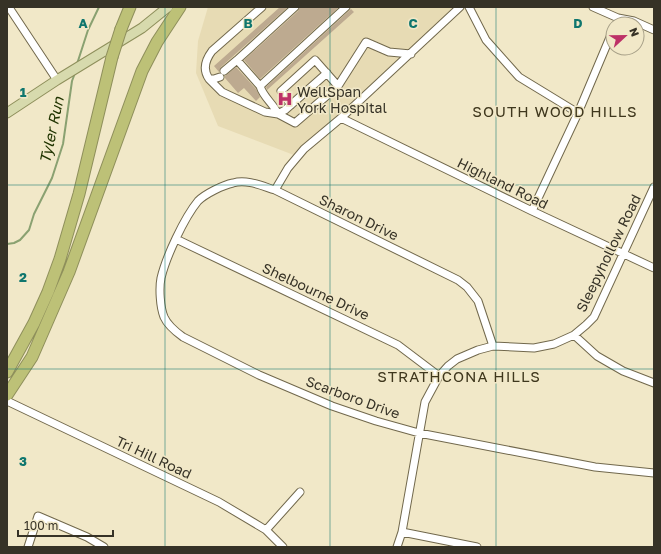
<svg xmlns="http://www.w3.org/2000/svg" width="661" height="554" font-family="'Golos Text',sans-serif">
	<rect width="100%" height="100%" fill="#f1e8c8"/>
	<path fill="#e7dbb4" d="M208,7H460L299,157L218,126L196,73L198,41Z"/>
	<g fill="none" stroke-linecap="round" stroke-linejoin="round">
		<path stroke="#8aa171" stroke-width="2" d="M77,64L88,30L99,7
			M7,244L14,243L20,240L29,230L34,214L52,178L63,144L72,81L75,73"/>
	</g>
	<path fill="#bdaa90" d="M280,7H288L221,67L219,72L214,66Z
		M300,7H339L260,79L244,60L298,11Z
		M351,9L354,12L267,90L266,87Z
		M236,67L256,89L260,97L256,101L244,88L238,93L225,78V76Z"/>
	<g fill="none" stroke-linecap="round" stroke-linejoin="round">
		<defs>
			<path id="minor" d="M295,7L237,60L260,86C263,97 273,103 278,114L295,123L338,86
				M469,7L486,40L519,77L578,113
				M593,7L618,18L634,21L654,30
				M7,8L10,9L57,80
				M224,71L237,60
				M220,77L214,79H209C202,69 206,59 212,51L262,7
				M209,79L222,92L265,112L278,114L285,110L327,73
				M260,86L346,7
				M291,105L281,91L315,60L338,86L366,42L389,52L411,54
				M341,118L532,211L654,268
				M275,190L288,168L304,149L341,118L460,7
				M532,211L578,113L613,30
				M176,239L398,345L439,376
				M574,335L597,356L623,371L654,383
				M493,346L478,301L467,287L458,280L275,190C262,186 247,179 233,183C223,185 205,194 198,201C184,218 166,257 161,278C159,288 160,307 164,317C168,326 176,332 183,337L259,375L332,406L376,421L419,433L595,467L654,473
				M7,401L219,502L266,530L283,547
				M266,530L300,492
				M402,532L477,547
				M28,547L38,516L87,537L104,547
				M397,547L402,532L425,402L439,376L448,366L457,359L478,350L493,346L534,348L554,344L574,335L586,325L594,317L654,187"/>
			<path id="major" d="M7,113L57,80L142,28L168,7"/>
			<path id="highway" d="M121,29L130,7
				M7,372L34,323L48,292L60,259L79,194L112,57
				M7,395L32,357L69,272L142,71L157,42L180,7"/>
		</defs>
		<use href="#minor" stroke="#71684c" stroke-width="9"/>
		<use href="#major" stroke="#8e8f5b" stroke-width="11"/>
		<use href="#highway" stroke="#8e8f5b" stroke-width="13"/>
		<use href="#minor" stroke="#fff" stroke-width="7"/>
		<use href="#major" stroke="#d7daad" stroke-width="9"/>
		<use href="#highway" stroke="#bdc177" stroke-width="11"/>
		<defs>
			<path id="highway-bridge" d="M112,57L121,29"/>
		</defs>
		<use href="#highway-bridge" stroke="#8e8f5b" stroke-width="13" stroke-linecap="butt"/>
		<use href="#highway-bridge" stroke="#bdc177" stroke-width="11"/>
	</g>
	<path fill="none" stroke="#0f766e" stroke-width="1" stroke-opacity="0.55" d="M165,7V547M330,7V547M496,7V547M7,185H654M7,369H654"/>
	<defs>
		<symbol id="hospital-bare" viewBox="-9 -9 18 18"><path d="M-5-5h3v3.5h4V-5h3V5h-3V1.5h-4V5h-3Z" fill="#bd3167" stroke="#f1e8c8" stroke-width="2.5" paint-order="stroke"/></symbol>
	</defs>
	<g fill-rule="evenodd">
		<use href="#hospital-bare" x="274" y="88" width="22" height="22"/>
	</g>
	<g text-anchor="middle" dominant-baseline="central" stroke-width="3" stroke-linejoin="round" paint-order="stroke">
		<g font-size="14" fill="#363226" stroke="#f1e8c8" text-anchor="start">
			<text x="297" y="91">WellSpan<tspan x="297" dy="16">York Hospital</tspan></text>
		</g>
		<g font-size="14" fill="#363226" stroke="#f1e8c8">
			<text transform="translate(503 183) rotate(26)">Highland Road</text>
			<text transform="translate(359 217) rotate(26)">Sharon Drive</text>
			<text transform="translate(608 253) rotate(-64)">Sleepyhollow Road</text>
			<text transform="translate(316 291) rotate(25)">Shelbourne Drive</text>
			<text transform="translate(353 397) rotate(20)">Scarboro Drive</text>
			<text transform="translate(154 457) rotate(25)">Tri Hill Road</text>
		</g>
		<g font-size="15" letter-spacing="1" fill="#3f371d" stroke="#f1e8c8">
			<text x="555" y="111">SOUTH WOOD HILLS</text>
			<text x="459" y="376">STRATHCONA HILLS</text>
		</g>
		<g font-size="15" font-style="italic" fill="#203400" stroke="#f1e8c8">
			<text transform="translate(51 130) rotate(-78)">Tyler Run</text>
		</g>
	</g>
	<g font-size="13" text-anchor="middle" font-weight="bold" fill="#0f766e" stroke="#f1e8c8" stroke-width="3" stroke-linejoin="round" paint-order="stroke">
		<text x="83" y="28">A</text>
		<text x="248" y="28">B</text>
		<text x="413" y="28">C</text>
		<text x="578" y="28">D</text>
		<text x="23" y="97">1</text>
		<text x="23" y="282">2</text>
		<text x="23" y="466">3</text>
	</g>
	<rect width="661" height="554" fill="none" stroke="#363226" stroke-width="16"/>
	<g transform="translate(625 36) rotate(68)"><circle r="19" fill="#f1e8c8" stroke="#a69f87"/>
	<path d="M0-3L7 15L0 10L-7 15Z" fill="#bd3167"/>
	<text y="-6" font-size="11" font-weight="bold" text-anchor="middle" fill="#363226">N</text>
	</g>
	<path d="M18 530v6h95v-6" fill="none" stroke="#363226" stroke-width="2"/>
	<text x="24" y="530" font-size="12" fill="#363226" stroke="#f1e8c8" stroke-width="3" paint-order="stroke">100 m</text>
</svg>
